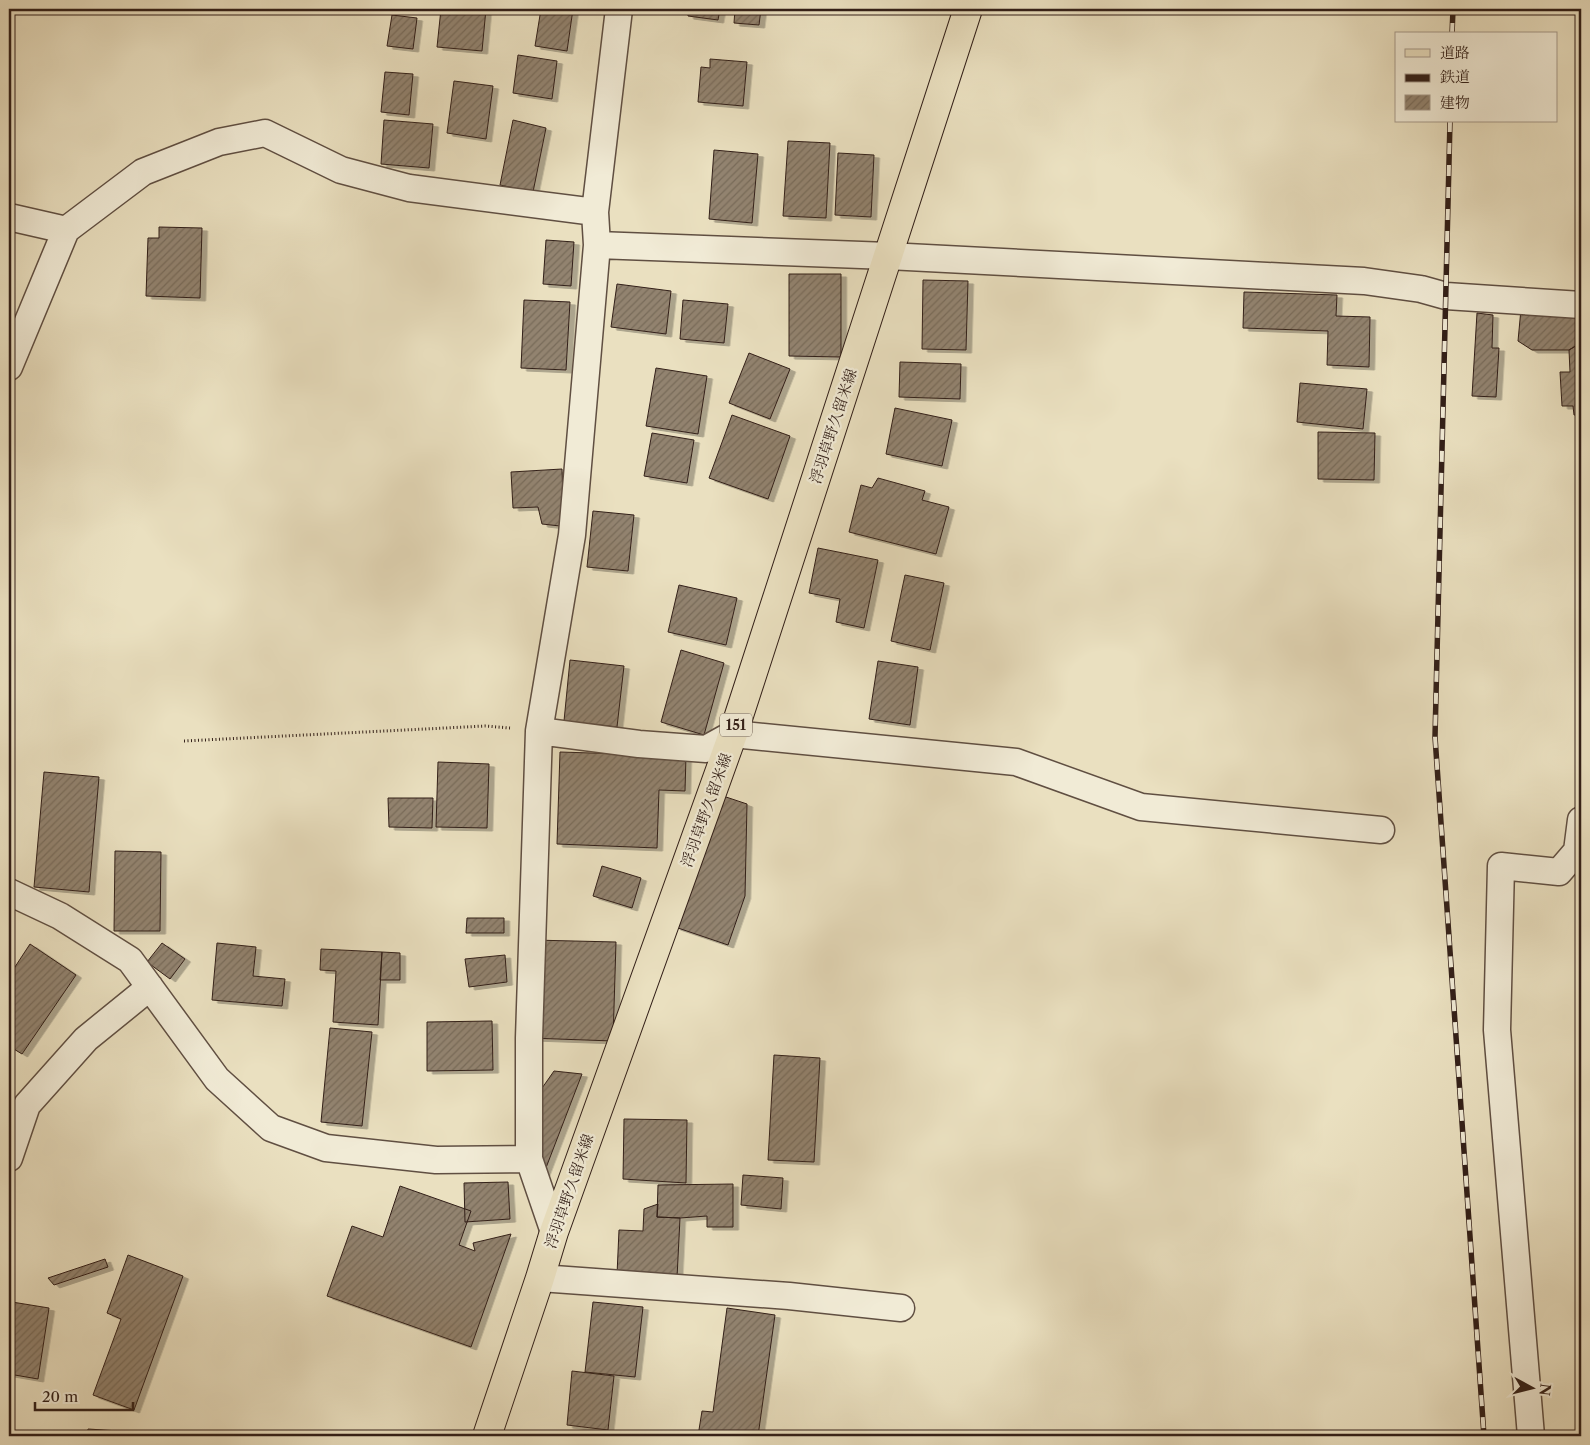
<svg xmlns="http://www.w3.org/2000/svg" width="1590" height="1445" font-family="'Libre Caslon Text','Noto Serif JP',serif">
	<defs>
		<pattern id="building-hatch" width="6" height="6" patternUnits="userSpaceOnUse" patternTransform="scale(1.25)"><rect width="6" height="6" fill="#92836f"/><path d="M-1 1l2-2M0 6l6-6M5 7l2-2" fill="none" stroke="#786b5a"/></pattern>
		<filter id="shadow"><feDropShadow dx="5.5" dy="3" stdDeviation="0" flood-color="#0004"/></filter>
	</defs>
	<rect width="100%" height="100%" fill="#eae0c0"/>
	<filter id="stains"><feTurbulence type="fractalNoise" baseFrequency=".004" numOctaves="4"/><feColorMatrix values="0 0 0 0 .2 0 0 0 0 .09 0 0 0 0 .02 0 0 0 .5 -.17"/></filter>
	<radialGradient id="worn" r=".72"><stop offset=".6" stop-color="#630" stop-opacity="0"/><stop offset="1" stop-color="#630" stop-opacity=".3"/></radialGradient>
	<path fill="url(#building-hatch)" stroke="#321f18" filter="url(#shadow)" d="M441,9H486L482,51L437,47Z
		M541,9H573L567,51L535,46Z
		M688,9H720L718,20L688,16Z
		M735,9H761L759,25L734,23Z
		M392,15L417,18L413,49L387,46Z
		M518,55L557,61L552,99L513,93Z
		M710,59L747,62L743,106L698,102L701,67L710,68Z
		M385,72L413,74L409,115L381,112Z
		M454,81L493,86L486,139L447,133Z
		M384,120L433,124L429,168L381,164Z
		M513,120L546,128L533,192L500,185Z
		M788,141L830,143L826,218L783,216Z
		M714,150L758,154L752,223L709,219Z
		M838,153L874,155L871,217L835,215Z
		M159,227L202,228L200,298L146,296L148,238H159Z
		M546,240L574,242L571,286L543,284Z
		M789,274H841V357L789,356Z
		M923,280L968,281L966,350L922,349Z
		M617,284L671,291L666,334L611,327Z
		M1244,292L1337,295L1336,316L1370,317L1369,367L1327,365L1328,331L1243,328Z
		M524,300L570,302L566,370L521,368Z
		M683,300L728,304L724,343L680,339Z
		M1521,309L1579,314L1577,345L1569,350H1532L1518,341Z
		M1477,313L1493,315L1492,348H1499L1496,397L1472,396Z
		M1581,343V415H1574L1573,406H1562L1560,372H1570L1569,350Z
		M749,353L790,369L770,419L729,403Z
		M900,362L961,364L960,399L899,397Z
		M656,368L707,376L698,434L646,426Z
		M1300,383L1367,389L1363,429L1297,422Z
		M895,408L952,420L942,466L886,454Z
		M732,415L790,436L768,499L709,478Z
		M1318,432L1375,433L1374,480L1318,479Z
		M652,433L694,440L687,483L644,476Z
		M562,469L563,499L560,526L542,524L538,507L513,508L511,472Z
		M878,478L925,491L922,500L949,507L936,554L849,532L861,485L872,488Z
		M593,511L634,515L628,571L587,567Z
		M818,548L878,560L864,628L836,622L840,599L809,593Z
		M905,575L944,583L930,650L891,641Z
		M679,585L737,598L726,645L668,632Z
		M681,650L724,663L704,735L661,722Z
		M570,660L624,666L617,727L564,721Z
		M878,661L918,667L910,725L869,719Z
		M560,752L686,756L685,791L659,790L657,848L557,844Z
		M438,762L489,764L487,828L436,827Z
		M44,772L99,777L89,892L34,887Z
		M720,795L747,804L745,896L728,945L675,927Z
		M388,798H433L432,828L389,827Z
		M115,851L161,852L160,931H114Z
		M602,866L641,878L632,908L593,896Z
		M467,918H504V933H466Z
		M532,940L616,942L613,1041L529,1038Z
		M162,943L185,959L170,979L147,962Z
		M217,943L256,947L253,976L285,979L282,1006L212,1000Z
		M30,944L76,975L22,1054L9,1046V976Z
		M321,949L382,952L378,1025L333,1022L336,971L320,970Z
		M382,952L400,953V980H380Z
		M505,955L507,982L469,987L465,959Z
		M492,1021L493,1070L427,1071V1022Z
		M330,1028L372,1032L362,1126L321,1122Z
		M774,1055L820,1058L814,1162L768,1160Z
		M554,1071L582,1074L544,1173L529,1147L540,1091Z
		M624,1119L687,1120L686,1183L623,1179Z
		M743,1175L783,1178L781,1209L741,1205Z
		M508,1182L510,1219L465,1222L464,1183Z
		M733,1184V1227H707V1216L680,1218L657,1217L658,1185Z
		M400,1186L471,1211L459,1245L475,1251L473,1243L511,1234L471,1347L327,1296L352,1226L383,1237Z
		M658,1204L657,1217L680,1218L677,1278L617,1275L619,1230L643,1231L644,1209Z
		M128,1255L183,1276L134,1410L93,1395L121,1319L107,1313Z
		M105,1259L108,1267L54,1285L48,1278Z
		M12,1302L49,1308L38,1379L9,1374V1323Z
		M593,1302L643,1307L635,1377L585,1372Z
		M727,1308L775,1315L758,1436H698L702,1411L713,1412Z
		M572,1371L614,1376L608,1430L567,1425Z
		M88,1429L135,1432V1436H87Z"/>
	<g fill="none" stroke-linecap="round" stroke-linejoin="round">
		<defs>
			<path id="minor" d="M9,217L66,230
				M597,245L888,256L1364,281L1421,289L1446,296L1581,305
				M9,367L66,230L143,172L219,142L265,133L341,170L409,188L595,212
				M539,731L639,744L706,749L733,734L1016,762L1141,807L1381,830
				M9,892L60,916L130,960L217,1079L271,1128L326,1148L436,1160L529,1159
				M9,1158L27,1105L86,1039L150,987
				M554,1232L529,1159V1038L539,731L572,535L597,245L595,212L619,9
				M540,1278L789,1296L901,1308
				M1531,1436L1497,1030L1501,866L1559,872L1577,851L1581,820"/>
			<path id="primary" d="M487,1436L540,1278L554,1232L733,734L968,9"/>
		</defs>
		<use href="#minor" stroke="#604f42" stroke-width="29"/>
		<use href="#primary" stroke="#321f18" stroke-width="30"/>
		<path stroke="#321f18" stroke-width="3" stroke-dasharray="1 2.5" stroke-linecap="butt" d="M184,741L485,726L510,728"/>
		<use href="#minor" stroke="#f1ebd6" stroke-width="26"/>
		<use href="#primary" stroke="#eae0c0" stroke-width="28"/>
		<defs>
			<path id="rail" d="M1452,34L1453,9
				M1450,121L1435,737L1484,1436"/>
		</defs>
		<use href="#rail" stroke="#321f18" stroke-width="5.5"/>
		<use href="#rail" stroke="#f1ebd6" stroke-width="4" stroke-dasharray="11" stroke-linecap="butt"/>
	</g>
	<g text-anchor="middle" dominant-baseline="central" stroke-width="4.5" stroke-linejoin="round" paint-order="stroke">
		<rect fill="#f1ebd6" stroke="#6b5c51" stroke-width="1" x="720" y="713.5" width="32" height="23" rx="4"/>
		<g font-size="14" font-weight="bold" fill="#321f18">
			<text x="736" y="725">151</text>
		</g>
		<g font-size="15" fill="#321f18" stroke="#f1ebd6">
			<text transform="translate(833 426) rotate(-72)">浮羽草野久留米線</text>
			<text transform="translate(706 810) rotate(-70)">浮羽草野久留米線</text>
			<text transform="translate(569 1191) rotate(-71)">浮羽草野久留米線</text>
		</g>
	</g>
	<rect width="1590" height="1445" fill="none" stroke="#eae0c0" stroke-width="30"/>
	<rect x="10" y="10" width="1570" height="1425" fill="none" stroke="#321f18" stroke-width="2.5"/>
	<rect x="15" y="15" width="1560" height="1415" fill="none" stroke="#321f18"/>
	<rect x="1395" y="32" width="162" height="90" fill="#f1ebd6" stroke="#a5998a"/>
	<rect x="1405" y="49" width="25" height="8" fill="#eae0c0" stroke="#a5998a"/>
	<text x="1440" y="58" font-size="15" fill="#321f18">道路</text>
	<rect x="1405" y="74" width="25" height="8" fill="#321f18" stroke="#a5998a"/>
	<text x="1440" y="82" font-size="15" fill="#321f18">鉄道</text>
	<rect x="1405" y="95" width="25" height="15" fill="url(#building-hatch)" stroke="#a5998a"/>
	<text x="1440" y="108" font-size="15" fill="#321f18">建物</text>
	<g transform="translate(1532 1388) rotate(97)" stroke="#f1ebd6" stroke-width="4" paint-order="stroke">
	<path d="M0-4L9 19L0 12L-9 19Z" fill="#321f18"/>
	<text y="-8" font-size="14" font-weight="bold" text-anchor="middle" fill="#321f18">N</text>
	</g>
	<path d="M35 1402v8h98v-8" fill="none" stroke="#321f18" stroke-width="2.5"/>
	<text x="42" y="1402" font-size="15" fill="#321f18" stroke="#f1ebd6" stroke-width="4" paint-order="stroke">20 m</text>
	<rect width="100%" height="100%" filter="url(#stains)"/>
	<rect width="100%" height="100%" fill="url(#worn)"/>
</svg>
